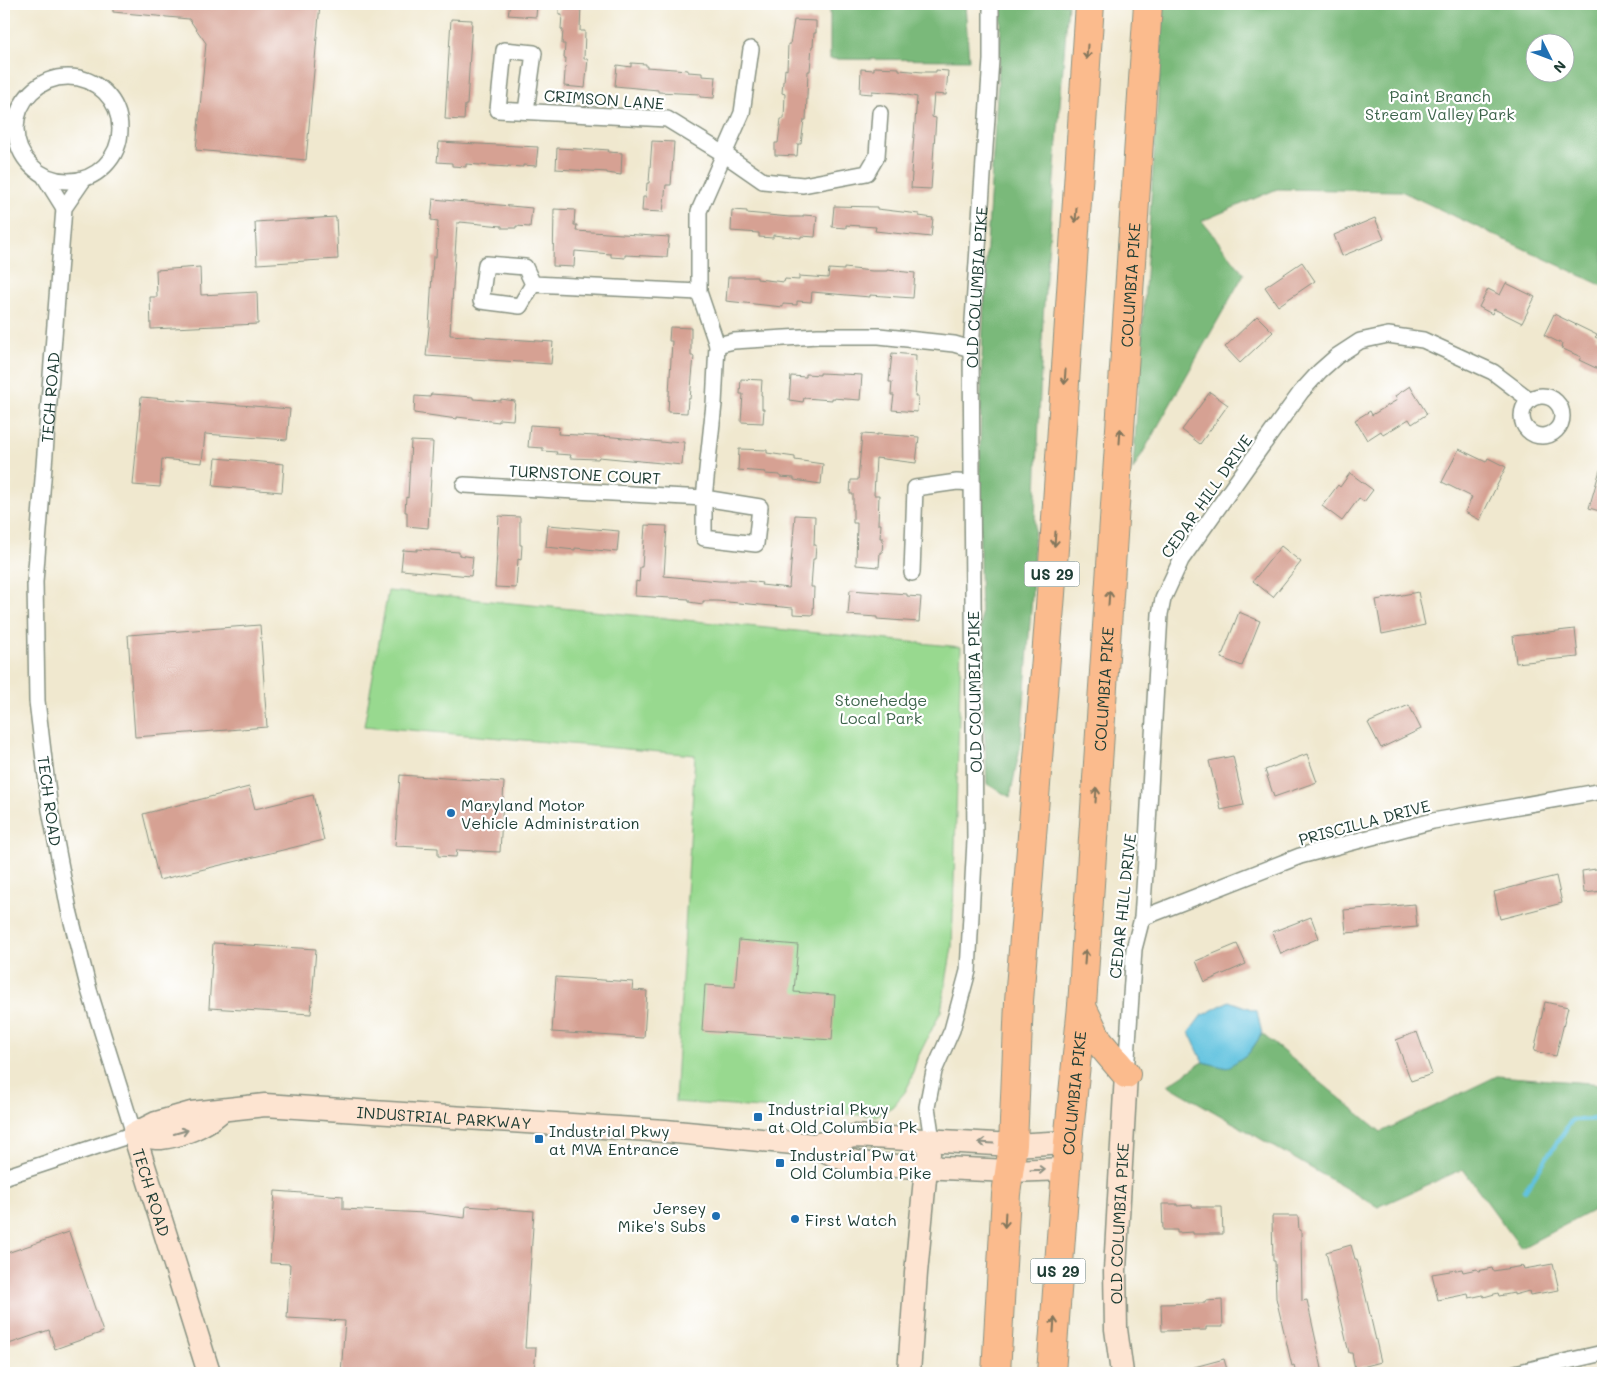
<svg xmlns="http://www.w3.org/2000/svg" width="1607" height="1377" font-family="Mali,sans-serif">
	<rect width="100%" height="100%" fill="#fff"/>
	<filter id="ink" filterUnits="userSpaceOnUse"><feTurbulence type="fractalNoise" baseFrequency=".02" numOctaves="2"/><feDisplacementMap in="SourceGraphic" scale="10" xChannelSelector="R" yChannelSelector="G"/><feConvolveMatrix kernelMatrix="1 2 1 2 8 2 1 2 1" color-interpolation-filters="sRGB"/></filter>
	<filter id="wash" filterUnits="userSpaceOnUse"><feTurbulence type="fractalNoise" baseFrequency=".0096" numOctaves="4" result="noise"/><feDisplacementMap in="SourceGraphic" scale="20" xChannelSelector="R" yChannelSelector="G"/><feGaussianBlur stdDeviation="1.12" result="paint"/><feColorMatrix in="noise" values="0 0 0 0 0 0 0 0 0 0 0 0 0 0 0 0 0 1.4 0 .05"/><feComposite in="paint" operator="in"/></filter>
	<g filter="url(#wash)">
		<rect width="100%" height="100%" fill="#f0e8cf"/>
		<path fill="#98d98f" stroke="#5c8b62" d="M388,591L961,647L952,947L941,1011L917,1059L910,1082L905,1092L892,1107L875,1116L675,1102L695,755L364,726Z"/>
		<path fill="#7ab97a" stroke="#4c7b57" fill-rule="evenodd" d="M830,4H965L969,60L830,59Z
			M1002,4H1068L1043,317L1032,595L1021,743L1010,797L987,784C979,625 977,465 984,306C988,205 998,104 1002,4Z
			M1164,4H1603V286L1401,191L1277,189L1202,221L1244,274L1133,470ZM1534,42H1564V72H1534Z
			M1262,1034L1381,1132L1497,1076L1603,1084V1205L1521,1248L1463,1169L1378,1207L1168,1085L1203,1062L1227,1067L1249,1053Z"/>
		<path fill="#60c2df" stroke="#40808a" d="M1229,1001L1257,1011L1262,1034L1249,1053L1227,1068L1203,1062L1189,1032L1201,1016Z"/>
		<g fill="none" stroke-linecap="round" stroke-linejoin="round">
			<path stroke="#60c2df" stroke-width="4.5" d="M1525,1190L1572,1120L1603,1119"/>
		</g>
		<g id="blocks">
			<path fill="#d6a193" d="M113,4H320L306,160L196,150L206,43L189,19L113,12Z
				M510,4H537L536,17L508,15Z
				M559,4H581L580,31H585L584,59H588L585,88L564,86L566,58H564L565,44H562L563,30L561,29L562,15H559Z
				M451,19L472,20L467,105H465L464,120L445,119Z
				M794,20L816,21V33H814L813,46H812L810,71H808L806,120H804L801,144H798L797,156L775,155V143H778L781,119H784L785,94L782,93L783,81H784L785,69L787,70L788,44H790Z
				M631,63L646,64V67L688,70V72L702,73V76L716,77L714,98L700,97V94L658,92V90L615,86L617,65L631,67Z
				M874,67L899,68V70L923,72H936V70L948,71L946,95L934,94L932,117L936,118L935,132L931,189L911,188L912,173H911L917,97L898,93L872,91V94L860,93L861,69L874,70Z
				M652,141L674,142L671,185H666L663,212L642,211L643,197H646L647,183H649Z
				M439,142L538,147L536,166L523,165V167L508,166V167L466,164V167L452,166V163L437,162Z
				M557,148L594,150L595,149L609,150L608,152L622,153L621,175L607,173V172L556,169Z
				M433,199L532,208L530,227L516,226V228H502V226L460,222V223H457L450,335L553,342L551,364L426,356L429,328L433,257H436L438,221L431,220Z
				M834,206L877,207V209L919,214V216L933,218L931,237L875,231L876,227L846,225V228L832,227Z
				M554,209L575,210L574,225H577L576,231L669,237L667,257L625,255V258L611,257V254L575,251L574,267L553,266Z
				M732,210L747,211V213L789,217H803V215L817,216L815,237L801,236V238L773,235V238L759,237V233L731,231Z
				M336,217L338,259L257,264L255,222Z
				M1375,218L1384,239L1342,256L1334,235Z
				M1302,262L1315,281L1278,306L1265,287Z
				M200,267L201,295L257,292L258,324L151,329L150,297H157L156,270Z
				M844,268L872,271H887V270L915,273L913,298L870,295V297L812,292L811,302L797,301V305L783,304V307L726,301L728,277H757V279L784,282L785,279L799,280V276L828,278L829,269L844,270Z
				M1506,283L1535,297L1522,323L1494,309L1492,314L1479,307L1488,289L1500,295Z
				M1554,314L1597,335L1595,337L1603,341V359L1598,369L1579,360L1581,357L1561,348L1562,344L1544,335Z
				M1257,316L1273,332L1240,363L1225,347Z
				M670,327L691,328V356H694L690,399H688L687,413L668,412L672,341H669Z
				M892,353L916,355L915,383H916L915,397H918L917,412L892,410L894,395H891L892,382H889Z
				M820,373L862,375L860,400L832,398V400L804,398L803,402L789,400L791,376L806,377V374L820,375Z
				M741,379L762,380L761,395H762V409H764L763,423L741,422L743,394H740Z
				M1410,386L1427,414L1412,424L1409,419L1383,435L1381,431L1367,440L1355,420L1370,411L1372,415L1397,400L1395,396Z
				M1210,392L1228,405L1200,444L1182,430Z
				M431,394L473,397V399L501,401V399L515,401L513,420L499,419V422L457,417V419L414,413L415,396L430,397Z
				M141,397L290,409L287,440L205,434L202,463L162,459L160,487L133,485Z
				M530,425L559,427L558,434L614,437L670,443V441L684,442L682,465L599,457L598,459L570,458L571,455L556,454L557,452L543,451V448L528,447Z
				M862,434L877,435V434L919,437L916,463L876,458L874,495H879L878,524H881L880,538H883L882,553H880L879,567L856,565L857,523H853V494H850L851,480H858Z
				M411,441L433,442L428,528L407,526V512H405L406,497L408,498Z
				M739,449L767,450V453L795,457V460L823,464L821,484L794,480V478L780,477V475L765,474L766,472L738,470Z
				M1459,449L1486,462L1488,458L1506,467L1480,520L1465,512L1472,497L1442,482Z
				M216,458L284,464L282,492L213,486Z
				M1600,470L1603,471V512L1589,508Z
				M1350,473L1373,490L1364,502L1359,498L1342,521L1322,506L1338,485L1340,487Z
				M795,515L815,516L814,545H816L815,559H813L811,587H814L813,615L793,614V608L717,601H703V604L689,602V599L635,596L636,581L639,582L640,567H642L645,525L667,526L664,576L719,581H748L762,583L761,585L789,588Z
				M499,516L520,517V545H522L521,560L518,559L516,588L495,587Z
				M548,525L619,531L617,552L575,548V550L546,547Z
				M1281,546L1301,562L1273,597L1253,581Z
				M417,549L459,552V555L473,557L471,576L401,570L403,550L417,551Z
				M850,590L907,594V596L921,597L919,622L877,619V617L848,615Z
				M1418,592L1425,625L1382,634L1376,600Z
				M1239,612L1260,621L1242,666L1221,658Z
				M260,625L267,727L135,737L128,635Z
				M1575,629L1578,657L1516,663L1513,636Z
				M1409,705L1421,729L1381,748L1368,723Z
				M1307,754L1317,782L1274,797L1265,770Z
				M1233,756L1244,805L1221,810L1209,761Z
				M400,775L504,782L500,852L457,850L456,857L438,856V848L395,846Z
				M249,787L255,809L313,795L324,840L159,880L143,814Z
				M1603,868V891L1584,893L1582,871Z
				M1556,876L1562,903L1500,919L1494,892Z
				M1415,904L1417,927L1346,933L1344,910Z
				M1311,917L1319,938L1281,954L1272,932Z
				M739,940L798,945L794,992L835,995L832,1040L702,1031L705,985L735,987Z
				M213,943L316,949L311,1014L209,1008Z
				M1237,944L1246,964L1205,982L1196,961Z
				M556,977L633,982L632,990L647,991L644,1038L552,1032Z
				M1545,1002L1568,1007L1556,1056L1534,1051Z
				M1417,1032L1432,1074L1411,1081L1396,1040Z
				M275,1191L343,1196V1209L425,1213L465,1218L466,1206L534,1211L525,1348H536L534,1373H341L345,1321L287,1318L290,1264L270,1263Z
				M1162,1204H1177V1206L1192,1205L1193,1207H1222L1223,1234H1193V1232L1177,1233V1230H1163Z
				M1272,1216H1298L1299,1230H1301L1302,1301L1307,1300L1323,1373H1296L1294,1365L1292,1366L1276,1298L1275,1261H1273Z
				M69,1232L103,1332L55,1349L49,1330L6,1345L4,1339V1254Z
				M1351,1245L1355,1259H1357L1381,1362L1355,1369L1352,1353H1349L1346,1340L1326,1252Z
				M1553,1264L1559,1290L1530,1295L1529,1291L1514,1295V1293L1499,1296L1498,1293L1484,1297L1483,1295L1469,1298L1468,1294L1438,1300L1432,1274L1462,1269L1463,1272L1477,1269L1478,1271L1492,1268L1493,1271L1523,1266L1524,1269Z
				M1222,1300L1223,1327H1206V1330L1162,1331L1161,1304L1205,1303V1301Z
				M1224,1359L1228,1373H1187V1369Z"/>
		</g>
	</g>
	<g filter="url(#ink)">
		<use href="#blocks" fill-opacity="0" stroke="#889282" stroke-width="1"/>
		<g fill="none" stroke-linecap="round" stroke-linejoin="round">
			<defs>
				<g id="street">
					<circle cx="68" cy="129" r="52"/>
					<path d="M526,111L534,53L504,50L498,110L667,119L724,154L763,181L803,185L867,173L877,156L880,113"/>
					<path d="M44,176L64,208"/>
					<path d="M533,284L525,267L486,264L481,301L520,306L533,284L699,292"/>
					<path d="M717,345L734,341L818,336H879L954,344L971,349"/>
					<circle cx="1542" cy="416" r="20"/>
					<path d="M464,485L704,498L760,507L756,544L704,538V498L714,404L717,345L699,292V211L742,113L751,49"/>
					<path d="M912,573L915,488L957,482L971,483"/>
					<path d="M1142,918L1300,856L1433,821L1603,791"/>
					<path d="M1126,1074L1134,949L1142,918L1146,859L1160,614L1163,599L1181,560L1254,457L1301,392L1320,371L1337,356L1360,341L1388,335L1423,340L1493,372L1530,400"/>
					<path id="s1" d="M932,1140L927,1107L934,1071L952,1030L968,971L975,841L971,349L991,60V4"/>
					<path id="s2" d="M4,1177L134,1134L89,990L69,910L50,810L37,701L35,582L64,208L84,179"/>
					<path d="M1515,1373L1603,1353"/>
				</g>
				<g id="secondary">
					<path id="s3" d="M134,1134L156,1123L191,1113L265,1105L665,1131L814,1145L854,1136L1013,1145L1068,1142"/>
					<path id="s4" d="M134,1134L209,1373"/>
					<path d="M134,1134C142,1135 153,1139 161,1138C181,1136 204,1126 219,1113"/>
					<path d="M814,1145C838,1158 849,1162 877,1165L1009,1171L1066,1169"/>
					<path d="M909,1373L916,1273L926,1168L929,1154"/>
					<path id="s5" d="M1122,1373L1116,1329L1115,1270L1126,1074"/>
				</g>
				<g id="highway">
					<path d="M1082,1007L1099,1042L1126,1074"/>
					<path d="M996,1373L1006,1194L1013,1145L1019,1001L1051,594L1090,4"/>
					<path id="s6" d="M1051,1373L1068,1142L1082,1006L1148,4"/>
				</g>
			</defs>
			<use href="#street" stroke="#889282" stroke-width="18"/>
			<use href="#secondary" stroke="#889282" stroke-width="25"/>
			<use href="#highway" stroke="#889282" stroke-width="30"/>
			<use href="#street" stroke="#fff" stroke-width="15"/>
			<use href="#secondary" stroke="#fde4d1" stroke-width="22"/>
			<use href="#highway" stroke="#fbbb8d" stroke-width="28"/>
		</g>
		<defs><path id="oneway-shaft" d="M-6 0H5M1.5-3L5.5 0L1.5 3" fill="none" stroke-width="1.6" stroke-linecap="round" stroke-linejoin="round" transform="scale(1.25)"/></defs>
		<g stroke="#82765c">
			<use href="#oneway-shaft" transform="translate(1087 52) rotate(94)"/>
			<use href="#oneway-shaft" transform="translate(1076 215) rotate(94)"/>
			<use href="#oneway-shaft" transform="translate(1065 377) rotate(94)"/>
			<use href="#oneway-shaft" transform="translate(1120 436) rotate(-86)"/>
			<use href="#oneway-shaft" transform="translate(1055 539) rotate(94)"/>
			<use href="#oneway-shaft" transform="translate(1109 598) rotate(-86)"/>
			<use href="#oneway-shaft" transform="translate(1096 795) rotate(-86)"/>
			<use href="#oneway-shaft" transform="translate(1085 957) rotate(-86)"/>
			<use href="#oneway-shaft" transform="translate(1005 1220) rotate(93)"/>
			<use href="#oneway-shaft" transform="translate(1054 1325) rotate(-86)"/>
		</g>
		<g stroke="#8e9082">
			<use href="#oneway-shaft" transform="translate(181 1132) rotate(-16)"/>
			<use href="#oneway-shaft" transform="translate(986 1143) rotate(-176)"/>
			<use href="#oneway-shaft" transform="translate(1038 1170) rotate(-2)"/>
		</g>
	</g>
	<g fill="#1f6fb2" stroke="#fff" stroke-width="2">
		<circle cx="451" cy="813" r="5"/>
		<rect x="753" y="1112" width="10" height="10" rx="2.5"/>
		<rect x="534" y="1134" width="10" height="10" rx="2.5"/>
		<rect x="775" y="1158" width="10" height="10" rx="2.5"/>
		<circle cx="716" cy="1216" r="5"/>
		<circle cx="795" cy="1219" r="5"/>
	</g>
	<g text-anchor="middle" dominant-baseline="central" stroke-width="4.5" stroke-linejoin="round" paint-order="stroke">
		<g fill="#fff" stroke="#627771" stroke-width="1">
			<rect x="1024.5" y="561.5" width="55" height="25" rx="4"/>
			<rect x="1030.5" y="1258.5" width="55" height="25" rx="4"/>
		</g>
		<g font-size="15" font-weight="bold" fill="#1f3d34">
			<text x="1052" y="574">US 29</text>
			<text x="1058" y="1271">US 29</text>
		</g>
		<g font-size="16" fill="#3d644b" stroke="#fff">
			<text x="1440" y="95">Paint Branch<tspan x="1440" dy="18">Stream Valley Park</tspan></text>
			<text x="881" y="699">Stonehedge<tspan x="881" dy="18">Local Park</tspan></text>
		</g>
		<g font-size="16" fill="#1f3d34" stroke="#fff">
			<text transform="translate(604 99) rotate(4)">CRIMSON LANE</text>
			<text stroke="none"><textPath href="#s6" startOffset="1091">COLUMBIA PIKE</textPath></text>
			<text stroke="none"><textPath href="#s1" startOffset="860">OLD COLUMBIA PIKE</textPath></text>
			<text stroke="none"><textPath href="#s2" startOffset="886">TECH ROAD</textPath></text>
			<text transform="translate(585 474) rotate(3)">TURNSTONE COURT</text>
			<text transform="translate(1206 496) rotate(-55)">CEDAR HILL DRIVE</text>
			<text stroke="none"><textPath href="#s6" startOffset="686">COLUMBIA PIKE</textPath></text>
			<text transform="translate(974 692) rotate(-91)">OLD COLUMBIA PIKE</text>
			<text transform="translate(50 801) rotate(82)">TECH ROAD</text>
			<text transform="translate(1364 822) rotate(-15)">PRISCILLA DRIVE</text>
			<text transform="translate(1122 906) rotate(-84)">CEDAR HILL DRIVE</text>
			<text stroke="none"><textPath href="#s6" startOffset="281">COLUMBIA PIKE</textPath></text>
			<text stroke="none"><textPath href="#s3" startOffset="315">INDUSTRIAL PARKWAY</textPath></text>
			<text stroke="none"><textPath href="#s4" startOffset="61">TECH ROAD</textPath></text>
			<text stroke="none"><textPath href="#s5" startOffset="150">OLD COLUMBIA PIKE</textPath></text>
		</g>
		<g font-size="16" fill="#1f3d34" stroke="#fff" text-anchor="start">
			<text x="461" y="804">Maryland Motor<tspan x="461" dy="18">Vehicle Administration</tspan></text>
			<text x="768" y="1108">Industrial Pkwy<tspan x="768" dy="18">at Old Columbia Pk</tspan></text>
			<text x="549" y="1130">Industrial Pkwy<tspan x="549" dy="18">at MVA Entrance</tspan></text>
			<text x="790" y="1154">Industrial Pw at<tspan x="790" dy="18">Old Columbia Pike</tspan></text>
			<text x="706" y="1207" text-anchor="end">Jersey<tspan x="706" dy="18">Mike's Subs</tspan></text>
			<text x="805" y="1219">First Watch</text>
		</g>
	</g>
	<rect width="1607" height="1377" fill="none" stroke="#fff" stroke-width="20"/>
	<g transform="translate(1550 58) rotate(132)"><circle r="24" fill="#ffffff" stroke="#a5b1ae"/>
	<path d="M0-4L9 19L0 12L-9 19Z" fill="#1f6fb2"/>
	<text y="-8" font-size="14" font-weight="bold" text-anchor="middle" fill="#1f3d34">N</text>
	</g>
</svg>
